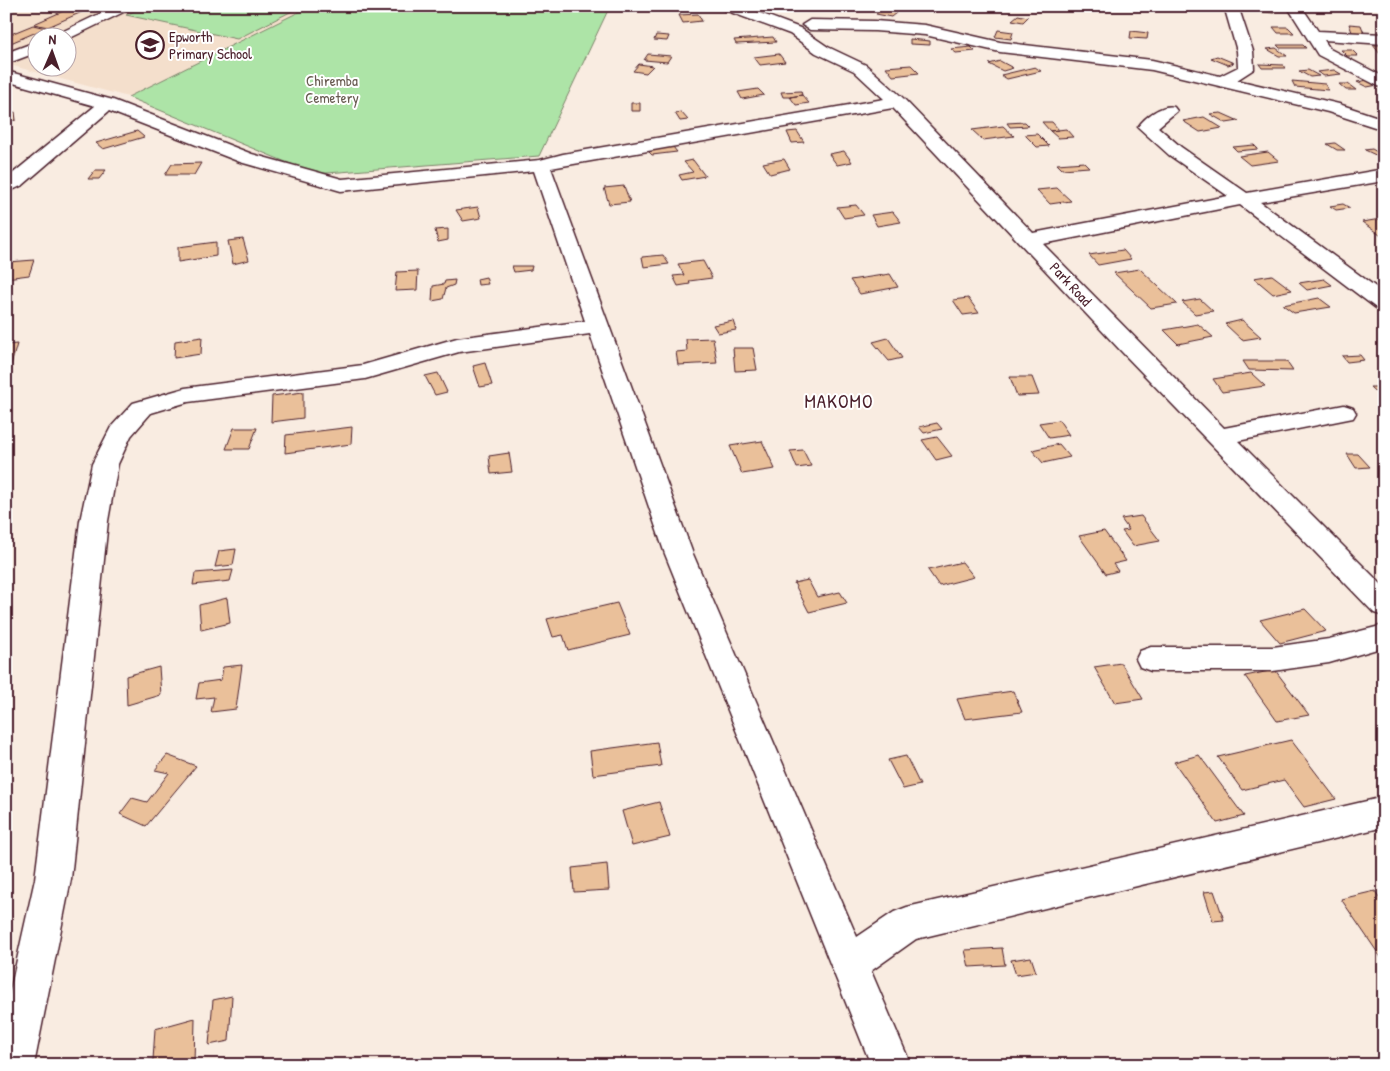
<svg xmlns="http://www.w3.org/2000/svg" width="1390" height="1071" font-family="'Patrick Hand',sans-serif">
	<rect width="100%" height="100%" fill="#f9ece1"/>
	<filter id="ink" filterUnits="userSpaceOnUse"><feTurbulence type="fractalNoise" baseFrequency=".02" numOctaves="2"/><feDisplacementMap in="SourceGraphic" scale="10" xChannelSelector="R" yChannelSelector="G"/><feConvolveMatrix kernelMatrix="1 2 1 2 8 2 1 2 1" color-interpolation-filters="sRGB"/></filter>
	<g filter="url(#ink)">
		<path fill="#f4dfcc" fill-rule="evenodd" d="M6,6H311L128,97L6,64ZM38,38H68V68H38Z"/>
		<path fill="#ade4a7" stroke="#7c8269" d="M144,6H302L237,39L126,15Z
			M311,6H610L539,156L315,174L128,97Z"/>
		<path fill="#eac09a" stroke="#4a1f2b" d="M886,6L901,9L891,17L876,14Z
			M1260,6H1270L1274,13L1263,12Z
			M70,8L84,11L48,27L34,24Z
			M698,14L702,21L683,23L679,15Z
			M1018,15L1028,17L1023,22L1012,20Z
			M1349,24L1361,25L1364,33L1352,32Z
			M33,25L46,28L6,45V36Z
			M1273,27H1288L1294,33H1278Z
			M998,30L1013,32L1011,39L995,37Z
			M1131,31L1148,33L1147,39L1130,38Z
			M656,35L669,36L667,41L654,40Z
			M773,37L776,42L736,44L734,40Z
			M910,39L930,41V45L910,44Z
			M1277,45H1303L1306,48H1280Z
			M1373,45H1384V54H1380Z
			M971,47L975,51L956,53L951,49Z
			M1276,48L1287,56H1279L1267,49Z
			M1341,50H1352L1358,56H1347Z
			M648,54L671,56L667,62L644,60Z
			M779,54L785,62L760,65L754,57Z
			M1217,56L1234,63L1228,65L1211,58Z
			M1000,61L1013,68L1003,71L989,64Z
			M639,64L653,66L646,73L633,71Z
			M1259,64L1283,65L1285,68H1262Z
			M911,65L919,73L893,76L886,67Z
			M1035,67L1041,71L1007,79L1001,75Z
			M1308,70L1319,76L1310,77L1299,71Z
			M1334,70L1341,74L1324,76L1317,72Z
			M1368,80L1378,85L1367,87L1357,82Z
			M1292,81L1325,84L1328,90L1295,87Z
			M1339,84H1348L1356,90H1346Z
			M758,89L764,95L742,99L738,92Z
			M801,91L802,95L790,97H783L781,92Z
			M802,95L809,103L796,105L790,97Z
			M631,103H640V111H631Z
			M15,112L16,120L6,122V113Z
			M681,112L688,120L680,121L675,113Z
			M1221,113L1239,121L1226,123L1210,114Z
			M1204,117L1222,128L1200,132L1183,121Z
			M1025,122L1029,126L1010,127L1007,123Z
			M1042,122H1052L1059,130L1050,131Z
			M1003,126L1014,136L983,140L972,130Z
			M1066,129L1073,137L1058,138L1050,131Z
			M137,131L144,137L103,149L96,143Z
			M797,131L804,142L792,143L787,132Z
			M1037,134L1049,146L1037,147L1025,135Z
			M1335,143L1345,150H1337L1327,144Z
			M1254,145L1258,149L1237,151L1233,147Z
			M673,147L677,152L652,155L648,151Z
			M1372,149L1384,156V159L1365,150Z
			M844,151L852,162L837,165L829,154Z
			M1268,152L1279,161L1250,165L1239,156Z
			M784,159L790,169L770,174L763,163Z
			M693,160L705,176L682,180L679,175L693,172L684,162Z
			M1084,162L1089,167L1062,169L1057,164Z
			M201,163L194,175H165L172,164Z
			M95,170H106L99,179H88Z
			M624,186L630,202L609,204L604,188Z
			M1057,188L1071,201L1050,204L1037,190Z
			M1343,204L1350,208L1336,210L1330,206Z
			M856,205L864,215L844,218L837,207Z
			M478,207L481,218L463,221L456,210Z
			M893,212L901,222L877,226L871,215Z
			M1381,219L1384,221V238L1362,222Z
			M448,229V240L438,242L435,230Z
			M243,239L249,260L233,264L228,241Z
			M216,242V256L178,262V247Z
			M1123,250L1131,259L1098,265L1089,255Z
			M663,255L669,264L644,267L642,257Z
			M34,260L29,275L6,278L9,262Z
			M703,261L712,278L689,281L690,284L678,286L673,276L684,275L678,264Z
			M512,266H532L531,270L514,272Z
			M1140,269L1177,304L1151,308L1114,273Z
			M418,271L417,290L395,291L397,272Z
			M890,274L898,287L860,294L850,280Z
			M1272,275L1292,290L1273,294L1254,278Z
			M486,277L488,284L478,285L477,279Z
			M1324,279L1332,285L1307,290L1299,283Z
			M455,280L454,285L446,288L443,299L432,301L433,286L444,284L445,281Z
			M968,298L979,313L963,315L953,300Z
			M1319,298L1331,307L1294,313L1283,305Z
			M1200,299L1213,311L1195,314L1182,302Z
			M1242,320L1261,337L1242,340L1225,324Z
			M733,321L736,330L718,333L713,325Z
			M1198,324L1213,337L1178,344L1164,330Z
			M202,337L201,354L174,358L175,341Z
			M713,338L717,363L678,365L676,352L687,351L686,339Z
			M888,338L902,358L889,361L873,342Z
			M17,344L11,365L6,366V345Z
			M733,348H753L757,370L735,371Z
			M1360,355L1364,360L1347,362L1342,356Z
			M1243,361H1286L1293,371L1249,370Z
			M485,363L492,385L480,387L473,366Z
			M438,373L447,392L435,395L425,376Z
			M1251,373L1265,386L1222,392L1213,379Z
			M1010,377H1032L1039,395L1017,396Z
			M1370,387H1380L1384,391V400Z
			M303,392V418L271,422L272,396Z
			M1059,420L1069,435L1049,438L1039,423Z
			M937,423L942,429L924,433L919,427Z
			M352,427L351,444L285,453L286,435Z
			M234,428H257L249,449H226Z
			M937,437L952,456L936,460L922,440Z
			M762,441L775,469L742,474L730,446Z
			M1059,444L1070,457L1043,463L1032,450Z
			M803,450L811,466L797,468L790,451Z
			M509,453L512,472L491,474L489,456Z
			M1347,454H1358L1370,467L1356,468Z
			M1141,516L1160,541L1133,546L1122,531L1129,530L1121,519Z
			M1104,531L1126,561L1113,564L1118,571L1106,574L1079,536Z
			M236,549L233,565L215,567L219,551Z
			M962,562L974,577L939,586L928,570Z
			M233,570L230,581L193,585L195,573Z
			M808,580L817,597L840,592L847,603L809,612L794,583Z
			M227,598L230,623L201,630L199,605Z
			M617,603L630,635L568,650L563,635L553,637L547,619Z
			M1305,609L1326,631L1280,643L1260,620Z
			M1121,663L1143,699L1115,703L1094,667Z
			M242,665L236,709L211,712L214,697L196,699L199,683L221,680L223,667Z
			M159,667L161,695L127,705L126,676Z
			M1275,670L1309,715L1277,721L1245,676Z
			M1013,691L1022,712L965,719L957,699Z
			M1291,740L1336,799L1304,807L1284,780L1242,790L1218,757Z
			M657,742L661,766L593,775L590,751Z
			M167,755L196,766L146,826L120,814L132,798L147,802L169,773L155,770Z
			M1199,755L1244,816L1217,823L1174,762Z
			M906,756L920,785L903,789L888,760Z
			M659,802L670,837L632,846L622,811Z
			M607,864L609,890L574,892L572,868Z
			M1214,891L1224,920L1213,921L1204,892Z
			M1375,891L1384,904V962L1341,899Z
			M1002,948L1005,965L969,967L965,950Z
			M1031,957L1036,972L1016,975L1011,960Z
			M232,996L229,1041L209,1045L213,1000Z
			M195,1018L194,1065H134L153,1060L155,1029Z"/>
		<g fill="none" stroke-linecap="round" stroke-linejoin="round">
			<defs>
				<path id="minor" d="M116,6H136L68,39L49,38Z
					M720,6H741L800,28L828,47L866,65L903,98L1033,233L1228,196L1169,155L1138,127C1145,117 1162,104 1174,107L1177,111L1158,127L1181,147L1247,193L1384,169V181L1260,202L1384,293V309L1376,308L1240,205L1043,244L1224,428L1344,405L1353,408L1356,413L1353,418L1238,441L1384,587V616L1374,613L1121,351L893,108L551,168L693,554L857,937L894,912L907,907L1384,797V827L916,939L871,971L911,1065H871L665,554L590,334L459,352L365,379L188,402L151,413L131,436L118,464L108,521L71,879L34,1065H6V1009L35,879L80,521L92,464L111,427L133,403L185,388L363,365L457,338L585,321L534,171L341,191L240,162L109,111L23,185L6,193V179L95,106L6,81V71L113,100L252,154L342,179L540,160L563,154L884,99L854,71L816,53L790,34L722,9Z
					M1224,6H1238L1253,51L1254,69L1237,80L1339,104L1384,119V130L1328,112L1152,70L1000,52L925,35L875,31L810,30L802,25L810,20L875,21L925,25L1000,42L1152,60L1220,76L1238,67L1237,51Z
					M1287,6H1301L1318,31L1384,34V44L1324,40L1330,49L1384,77V89L1318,55Z
					M38,41V52L6,64V53Z
					M1384,625V647L1329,663L1273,671H1151L1140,667L1136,659L1140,651L1151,647H1273L1329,639Z"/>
			</defs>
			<use href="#minor" stroke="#4a1f2b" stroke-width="3"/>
			<use href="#minor" fill="#fff" fill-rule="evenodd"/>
		</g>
	</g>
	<defs>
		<symbol id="school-ring" viewBox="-11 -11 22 22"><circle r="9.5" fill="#fff" stroke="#4a1f2b" stroke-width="1.5"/><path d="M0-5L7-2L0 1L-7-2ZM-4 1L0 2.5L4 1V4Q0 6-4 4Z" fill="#4a1f2b"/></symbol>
	</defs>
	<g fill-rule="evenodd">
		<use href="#school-ring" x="134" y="29" width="32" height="32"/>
	</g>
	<g text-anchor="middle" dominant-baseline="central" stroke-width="4" stroke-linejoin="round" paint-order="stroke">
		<g font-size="15" fill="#4a1f2b" stroke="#fff" text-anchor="start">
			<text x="169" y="36">Epworth<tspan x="169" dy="17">Primary School</tspan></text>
		</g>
		<g font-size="15" fill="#685a50" stroke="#fff">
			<text x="332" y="80">Chiremba<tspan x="332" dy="17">Cemetery</tspan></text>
		</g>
		<g font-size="15" fill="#4a1f2b" stroke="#fff">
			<text transform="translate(1071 284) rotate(47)">Park Road</text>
		</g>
		<g font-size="19" letter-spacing="1" fill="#4a1f2b" stroke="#fff">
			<text x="839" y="401">MAKOMO</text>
		</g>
	</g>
	<rect width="1390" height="1071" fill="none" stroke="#fff" stroke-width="25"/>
	<rect x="12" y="12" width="1365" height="1046" fill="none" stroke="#4a1f2b" stroke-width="2" filter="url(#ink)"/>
	<g transform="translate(52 52) rotate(2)"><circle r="24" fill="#ffffff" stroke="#b7a5aa"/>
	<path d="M0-4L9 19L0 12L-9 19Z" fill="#4a1f2b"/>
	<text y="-8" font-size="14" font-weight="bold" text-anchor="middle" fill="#4a1f2b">N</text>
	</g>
</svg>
